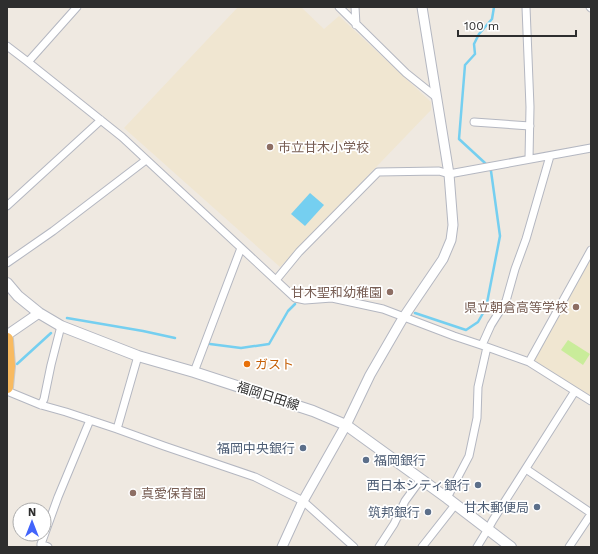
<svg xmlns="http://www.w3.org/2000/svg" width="598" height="554" font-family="'Work Sans','Noto Sans JP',sans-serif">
	<rect width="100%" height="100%" fill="#efe9e1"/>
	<path fill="#f0e6d1" d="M238,7H301L324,29L339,16L431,102V110L280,267L124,128Z
		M591,254V398L543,366L533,360Z"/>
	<path fill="#c9ec9a" d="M568,340L590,354L583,365L561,350Z"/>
	<path fill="#75cff0" d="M310,193L324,205L305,226L291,214Z"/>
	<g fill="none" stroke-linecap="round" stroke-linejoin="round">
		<path stroke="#75cff0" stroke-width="2.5" d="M415,313L466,330L478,322L486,308L500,236L491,171L485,163L459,139L465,65L475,54L474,44L479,34L492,19L494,7
			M67,318L143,331L175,338
			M210,344L241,348L269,344L288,311L295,304
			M17,364L51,333"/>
		<defs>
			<path id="minor" d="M339,7L406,73L436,97
				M355,7L356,25
				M526,7L530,107L529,159
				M590,7L591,8
				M7,46L28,62L122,137L295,298L305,300L332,298L383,309L454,336L487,347L529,362L591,401
				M28,62L77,7
				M474,122L530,126
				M7,206L101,120
				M7,263L53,231L146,160
				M276,280L299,252L378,172L439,171L449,174L591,148
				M482,345L491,325L506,301L515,269L526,239L550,156
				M529,362L591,250
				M194,372L241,248
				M7,391L41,405L66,412L117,429L164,446L255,477L303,501L354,547
				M41,405L44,399L51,365L61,326
				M117,429L138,356
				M526,469L591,513
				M447,498L469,456L477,418L478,387L487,347
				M41,544L48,547
				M41,547V544L58,497L90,420
				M379,547L394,524L405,501L421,479
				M422,547L455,505
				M477,547L488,529L493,520L575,391
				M569,547L591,514"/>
			<path id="tertiary" d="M7,335L39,313
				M282,547L303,501L346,425L370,375L403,318L443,259L451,240L453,225L449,174L422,7"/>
			<path id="secondary" d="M7,283L18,296L39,313L61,326L138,356L194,372L313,411L346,425L447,498L511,547"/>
			<path id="trunk" d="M7,339L9,366L7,387"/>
		</defs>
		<use href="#minor" stroke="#b4b7c1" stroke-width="9"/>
		<use href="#tertiary" stroke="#b4b7c1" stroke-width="11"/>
		<use href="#secondary" stroke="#b4b7c1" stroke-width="12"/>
		<use href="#trunk" stroke="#c9c9c9" stroke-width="14"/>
		<use href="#minor" stroke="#fff" stroke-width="7"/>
		<use href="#tertiary" stroke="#fff" stroke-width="9"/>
		<use href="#secondary" stroke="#fff" stroke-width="10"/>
		<use href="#trunk" stroke="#f8ba60" stroke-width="12"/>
	</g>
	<g fill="#8d6e63" stroke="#fff" stroke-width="1.5">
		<circle cx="270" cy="147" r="4"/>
		<circle cx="390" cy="292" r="4"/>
		<circle cx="576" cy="307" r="4"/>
		<circle cx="133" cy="493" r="4"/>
	</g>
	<circle fill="#e8710a" stroke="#fff" stroke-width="1.5" cx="247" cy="364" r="4"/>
	<g fill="#5c6f8a" stroke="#fff" stroke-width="1.5">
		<circle cx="303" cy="448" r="4"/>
		<circle cx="366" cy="460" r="4"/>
		<circle cx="478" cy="485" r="4"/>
		<circle cx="537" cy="507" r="4"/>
		<circle cx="428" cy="512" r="4"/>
	</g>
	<g text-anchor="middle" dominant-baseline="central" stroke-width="3.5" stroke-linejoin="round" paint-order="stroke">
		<g font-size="13" fill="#785e54" stroke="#fff" text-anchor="start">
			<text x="278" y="147">市立甘木小学校</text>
			<text x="382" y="292" text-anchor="end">甘木聖和幼稚園</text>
			<text x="568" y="307" text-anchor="end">県立朝倉高等学校</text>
			<text x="141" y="493">真愛保育園</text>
		</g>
		<g font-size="13" fill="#c56008" stroke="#fff" text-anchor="start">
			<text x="255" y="364">ガスト</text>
		</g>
		<g font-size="13" fill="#2e2e2e" stroke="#fff">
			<text transform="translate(268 396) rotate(18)">福岡日田線</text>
		</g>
		<g font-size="13" fill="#4e5e75" stroke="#fff" text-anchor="end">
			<text x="295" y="448">福岡中央銀行</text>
			<text x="374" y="460" text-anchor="start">福岡銀行</text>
			<text x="470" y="485">西日本シティ銀行</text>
			<text x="529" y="507">甘木郵便局</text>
			<text x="420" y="512">筑邦銀行</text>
		</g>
	</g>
	<rect width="598" height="554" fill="none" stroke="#2e2e2e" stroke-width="16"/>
	<g transform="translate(32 522)"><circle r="19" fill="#ffffff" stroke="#ababab"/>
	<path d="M0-3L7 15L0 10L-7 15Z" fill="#4264fb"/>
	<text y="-6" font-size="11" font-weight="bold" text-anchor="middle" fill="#2e2e2e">N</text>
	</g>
	<path d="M458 30v6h118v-6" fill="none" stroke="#2e2e2e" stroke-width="2"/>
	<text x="464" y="30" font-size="12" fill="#2e2e2e" stroke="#ffffff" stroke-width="3" paint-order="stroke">100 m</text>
</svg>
